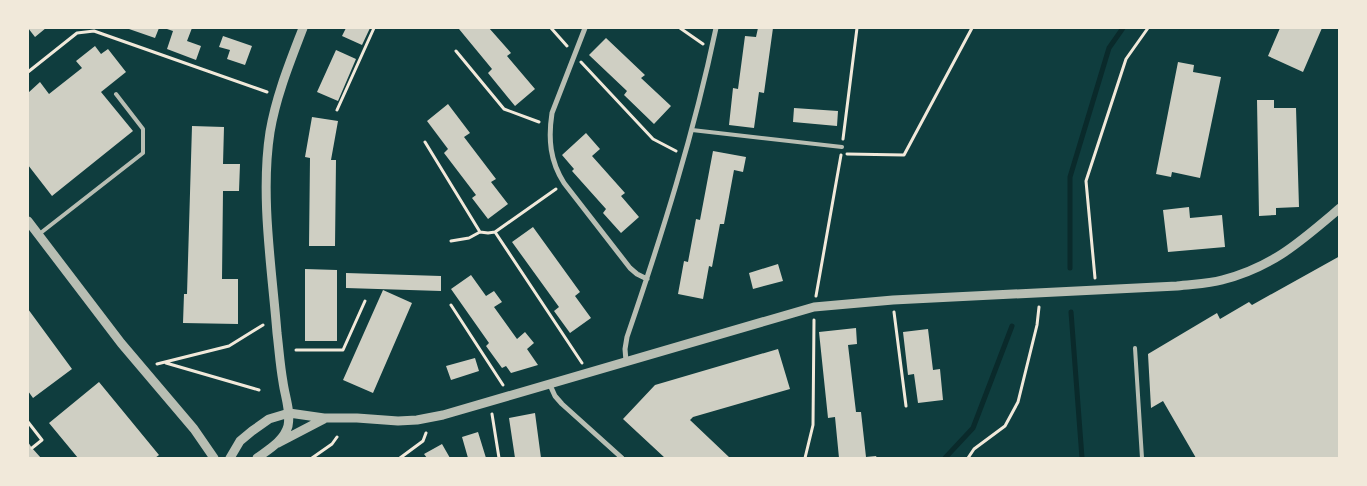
<svg xmlns="http://www.w3.org/2000/svg" width="1367" height="486" font-family="'PT Sans Narrow',sans-serif">
	<rect width="100%" height="100%" fill="#0f3d3e"/>
	<g fill="none" stroke-linecap="round" stroke-linejoin="round">
		<path stroke="#0a2a2b" stroke-width="5" d="M1070,268V177L1109,48L1123,28
			M1071,312L1082,458
			M945,458L973,428L1012,326"/>
	</g>
	<path fill="#cfcfc3" d="M28,28H46L35,37Z
		M130,28H159L155,38L129,29Z
		M164,28H192L187,41L201,46L196,60L167,49L173,31Z
		M346,28H370L362,45L342,36Z
		M461,28H489L511,53L507,56L535,89L515,106L488,73L492,69L459,29Z
		M758,28H773L764,93L759,92L754,128L729,125L733,88L738,89L745,36L756,37Z
		M1280,28H1322L1303,72L1268,56Z
		M223,36L252,46L245,65L227,59L230,50L219,47Z
		M606,38L645,75L641,78L671,106L654,124L624,95L627,91L589,55Z
		M95,46L101,54L108,49L126,72L101,92L133,131L52,196L28,165V93L40,82L49,94L82,68L76,61Z
		M336,50L356,59L338,101L317,92Z
		M1178,62L1194,65L1193,72L1221,77L1200,178L1172,172L1171,177L1156,174Z
		M1257,100H1274V108H1296L1299,207L1276,208V215L1259,216Z
		M448,104L470,133L464,137L496,179L491,182L508,204L488,219L472,198L476,195L444,153L448,149L427,121Z
		M794,108L838,111L837,126L793,122Z
		M312,117L338,121L331,160H336L335,246H309L310,158L305,157Z
		M192,126L224,127L223,164H240L239,191H223L222,279H238V324L183,323L184,294H187Z
		M586,133L600,149L592,156L625,193L621,196L639,217L621,233L603,213L606,209L572,171L574,169L562,155Z
		M713,151L746,157L743,172L734,170L724,224H720L712,267L709,266L703,299L678,294L684,261L688,262L696,219L700,220Z
		M1189,207L1190,218L1222,215L1225,247L1168,252L1163,210Z
		M533,227L580,292L575,296L591,318L570,333L554,311L559,307L512,242Z
		M1340,256V458H1196L1163,401L1151,408L1148,354L1217,313L1220,319L1249,302L1252,305Z
		M778,264L783,281L753,289L749,273Z
		M305,269L337,270V341H305Z
		M346,273L441,276V291L346,288Z
		M471,275L486,296L494,291L502,302L494,307L517,339L525,332L534,343L527,349L538,365L511,373L506,366L502,368L486,346L489,343L451,289Z
		M383,290L412,303L373,393L343,380Z
		M28,309L72,369L33,398L28,391Z
		M856,328L857,344L848,345L856,412H861L866,457L876,456L877,458H839L835,417L828,418L819,332Z
		M928,329L933,370L940,369L943,400L918,403L914,374L908,375L903,332Z
		M778,349L790,389L693,417L690,420L730,458H665L623,419L655,385Z
		M475,358L479,371L451,380L446,366Z
		M99,382L159,455L155,458H78L49,423Z
		M535,413L541,458H515L509,418Z
		M478,432L486,458H468L462,437Z
		M28,442L32,448L41,458H28Z
		M442,444L450,458H427L424,454Z"/>
	<g fill="none" stroke-linecap="round" stroke-linejoin="round">
		<path stroke="#f1e9da" stroke-width="3" d="M551,28L567,46
			M680,28L703,44
			M456,51L504,109L539,122
			M581,62L653,139L676,151
			M28,72L77,33L94,31L267,92
			M337,110L374,28
			M843,139L857,28
			M425,142L480,232L488,233L495,232L582,363
			M847,154L904,155L972,28
			M495,232L556,189
			M451,241L469,238L480,232
			M1095,278L1086,181L1126,59L1148,28
			M816,296L841,155
			M451,305L503,385
			M894,312L906,406
			M296,350H343L365,301
			M166,363L259,390
			M157,364L229,346L263,325
			M492,414L499,458
			M28,422L42,440L32,448
			M312,458L332,444L337,437
			M400,458L423,441L426,433
			M805,458L813,425L814,320
			M968,458L974,449L1005,426L1018,402L1037,325L1039,307"/>
		<path stroke="#b8beb3" stroke-width="4" d="M692,130L842,147
			M38,235L143,153V129L116,94
			M1135,348L1142,458"/>
		<path stroke="#b8beb3" stroke-width="5" d="M585,28L552,113C548,139 550,161 564,183L630,268L637,274L647,279
			M626,361L625,349L627,337C662,235 694,133 716,28
			M550,385L555,396L562,404L622,458"/>
		<path stroke="#b8beb3" stroke-width="9" d="M28,221L121,343L194,429L214,458
			M278,443L324,419
			M230,458L240,441L252,431L269,419L289,413L324,418H357L398,421L417,420L443,415L814,307L893,300L1177,286C1192,284 1208,284 1222,280C1273,267 1301,241 1340,208
			M257,458C268,450 284,441 288,426C291,411 285,397 283,382C280,365 279,349 277,333C272,269 260,196 270,132C276,96 290,62 303,28"/>
	</g>
	<rect width="1367" height="486" fill="none" stroke="#f1e9da" stroke-width="58"/>
</svg>
